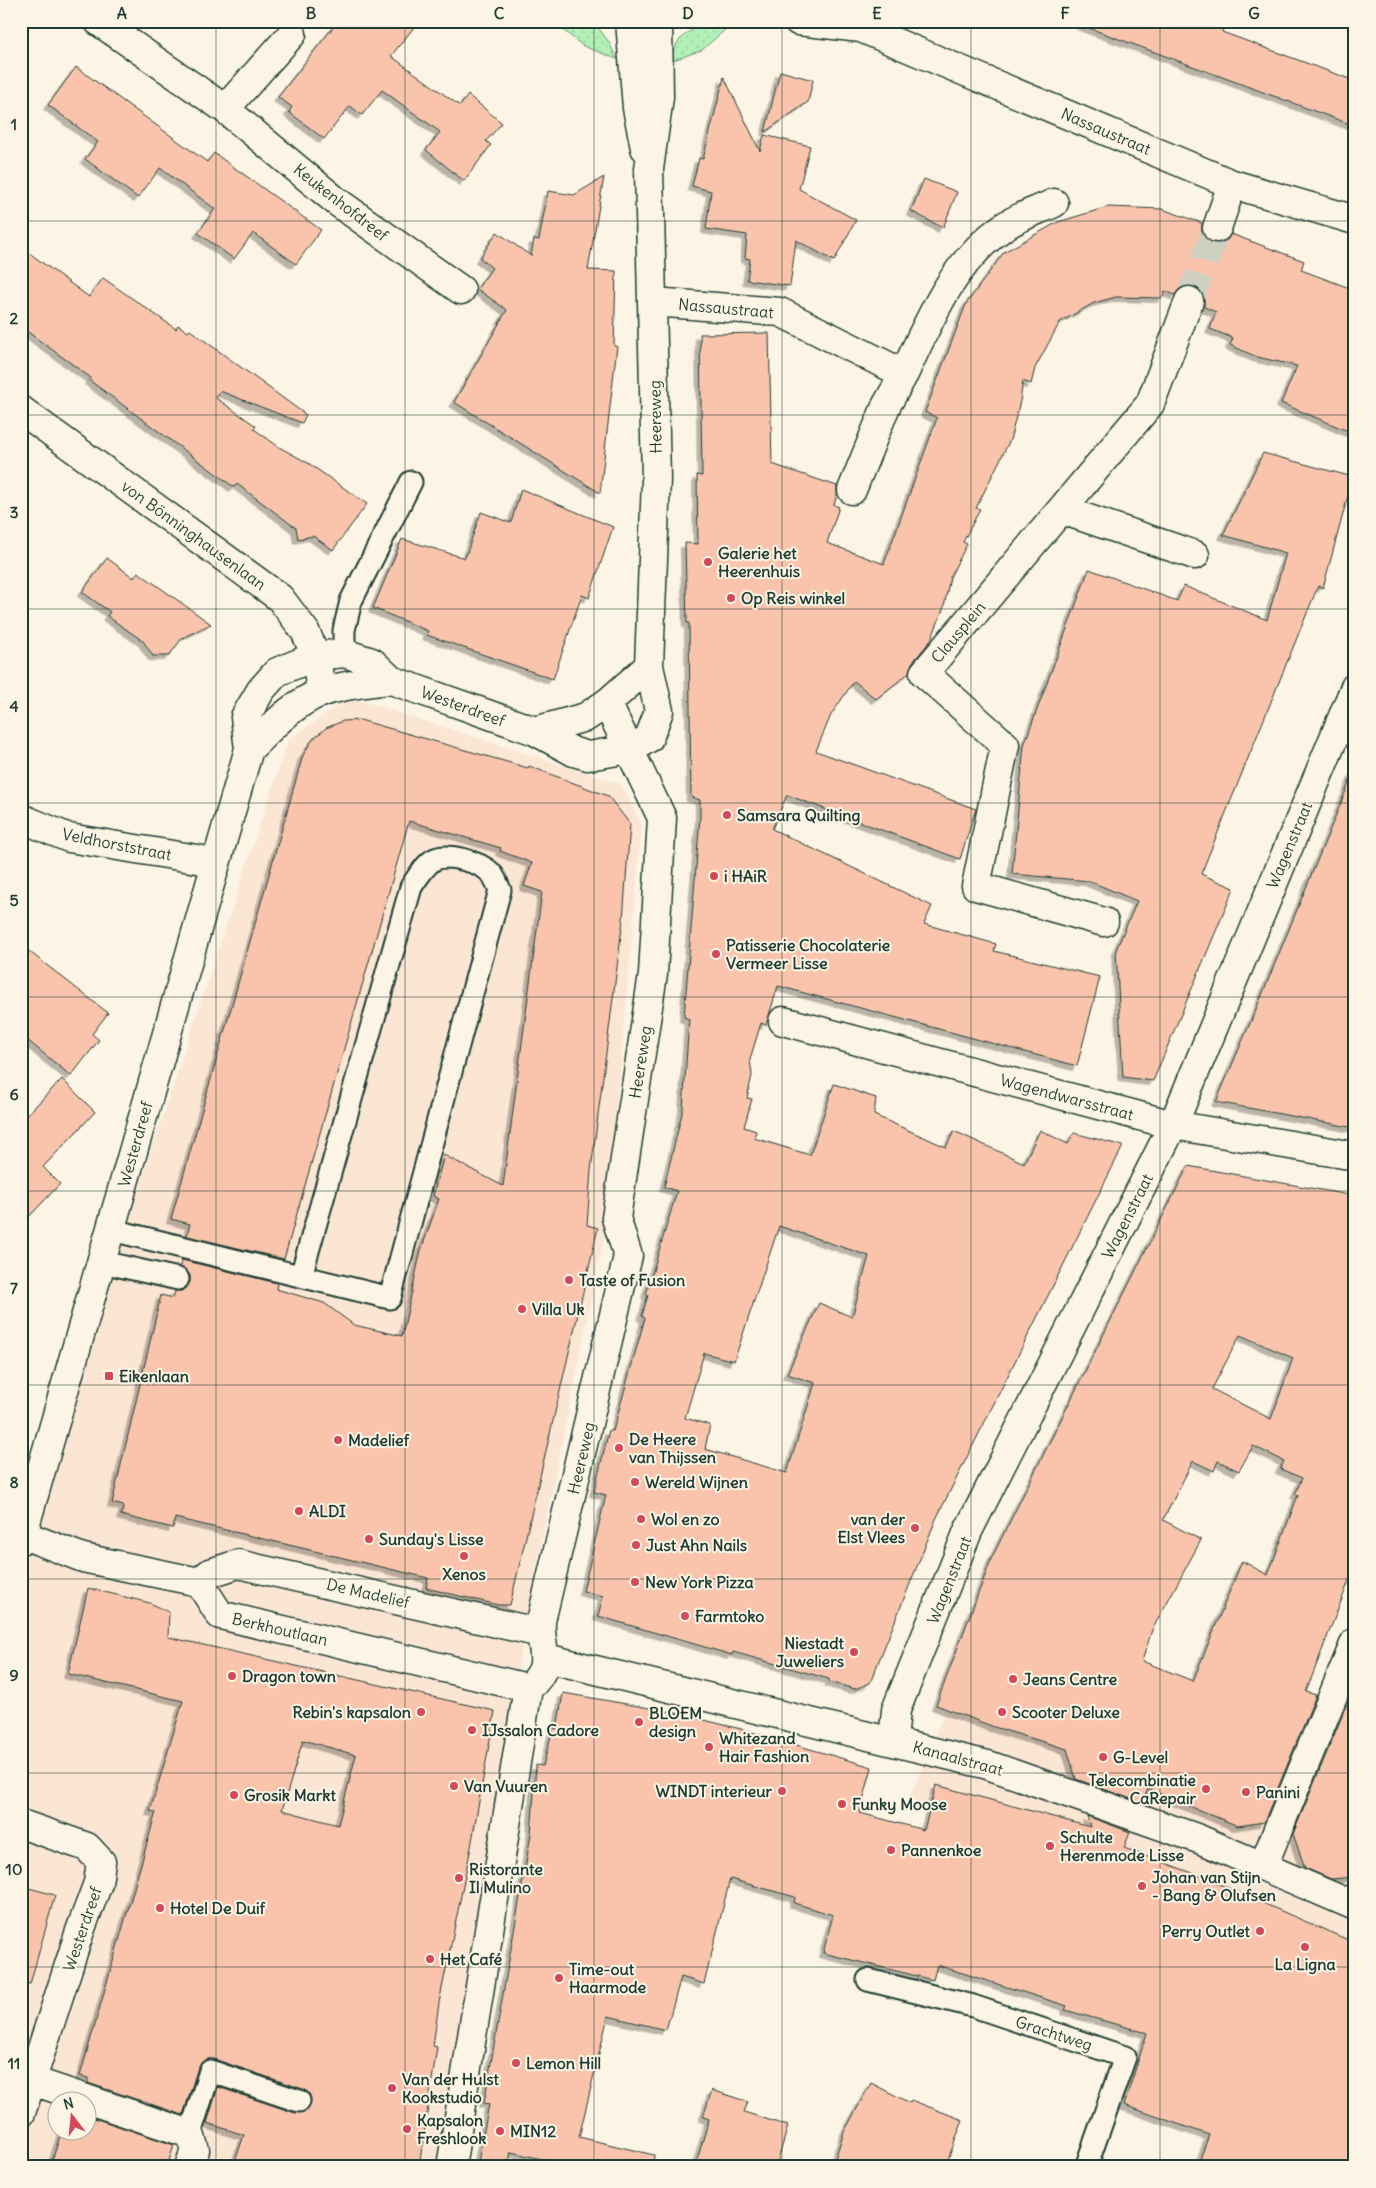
<svg xmlns="http://www.w3.org/2000/svg" width="1376" height="2188" font-family="Delius,sans-serif">
	<defs>
		<pattern id="grass-dots" width="8" height="8" patternUnits="userSpaceOnUse" patternTransform="scale(1.25)"><rect width="8" height="8" fill="#b3f0b7"/><path d="M2 2h.1M6 6h.1" fill="none" stroke="#9acf9e" stroke-width="1.8" stroke-linecap="round"/></pattern>
		<filter id="shadow"><feDropShadow dx="-4.5" dy="4.5" stdDeviation="0" flood-color="#0004"/></filter>
	</defs>
	<rect width="100%" height="100%" fill="#fcf5e5"/>
	<filter id="ink" filterUnits="userSpaceOnUse"><feTurbulence type="fractalNoise" baseFrequency=".02" numOctaves="2"/><feDisplacementMap in="SourceGraphic" scale="10" xChannelSelector="R" yChannelSelector="G"/><feConvolveMatrix kernelMatrix="1 2 1 2 8 2 1 2 1" color-interpolation-filters="sRGB"/></filter>
	<g filter="url(#ink)">
		<path fill="#fbe6d4" fill-rule="evenodd" d="M350,697L621,784L642,826L606,1227L529,1604L438,2167H21V1541L288,740ZM58,2100H88V2130H58Z
			M982,1621L1355,1758V1985L909,1799Z"/>
		<path fill="url(#grass-dots)" stroke="#699676" d="M552,21H593L609,42L617,59L583,46Z
			M712,21H735L702,50L671,61C673,39 692,27 712,21Z"/>
		<path fill="#fac4ac" stroke="#1f3d34" fill-rule="evenodd" filter="url(#shadow)" d="M338,21H419L391,56L460,106L468,95L502,123L486,141L491,145L464,181L426,150L440,132L382,90L362,115L350,106L324,139L289,112L292,107L278,97Z
			M1081,21H1226L1222,32L1355,81V126L1081,25Z
			M76,67L207,162L214,153L321,230L296,264L253,233L234,259L198,233L215,209L160,168L138,198L85,159L98,142L48,105Z
			M780,71L813,80L808,102L765,132Z
			M724,77L760,151L764,135L810,146L799,189L856,220L834,261L796,240L790,286L747,280L750,259L745,258L747,235L706,229L711,191L692,186L699,158L703,159Z
			M604,177L588,270L616,271L614,346H617L600,493L454,402L507,310L477,289L492,268L480,258L497,232L531,256L534,239L539,240L548,191L574,195Z
			M924,179L957,192L943,228L911,211Z
			M1108,207L1162,209L1202,223V231L1205,238L1212,243H1220L1227,240L1231,234L1304,261L1301,270L1355,290V434L1281,403L1297,366L1257,357L1230,345L1233,338L1210,329L1216,312L1204,307V299L1201,292L1194,286H1186L1180,289L1175,295L1165,291L1162,298L1116,297L1094,303L1060,322L1035,368L1031,384L1023,381L1020,401L1010,440L976,508L980,509L963,542L967,544L950,577L944,607L931,640L912,663L909,673L876,699L854,681L831,715L816,751L976,809L960,859L787,795L772,829L932,906L924,924L996,944L994,951L1100,977L1077,1066L778,986L766,1025L761,1023L750,1059L752,1075L747,1098L752,1099L744,1127L756,1131L754,1138L810,1155L834,1084L876,1098L874,1115L946,1147L954,1131L1024,1163L1040,1130L1068,1144L1074,1133L1123,1146L936,1519L870,1683L855,1689L829,1682V1679L733,1652L732,1655L598,1616L603,1596L583,1591L606,1495L594,1492L609,1430L613,1431L645,1318L642,1316L648,1295L646,1294L677,1191L664,1187L683,1109L689,1019L684,1017L700,817V800L691,797L689,623H687L685,543L698,544L697,475L702,476L700,334L769,333L772,464L837,486V494L834,505L839,507L827,543L884,564L937,418L925,412L966,304L1004,252L1058,222ZM779,1226L869,1256L852,1317L819,1303L787,1374L815,1383L787,1473L705,1449L710,1425L685,1418L704,1353L734,1361Z
			M21,247L89,297L103,278L176,329L178,325L188,332L190,330L306,415L302,423L220,391L216,398L256,426L254,429L279,447L308,463L367,504L333,550L313,536L298,539L296,528L237,484L234,487L89,380L91,378L21,327Z
			M1263,453L1353,477L1323,588L1318,586L1201,874L1234,888L1153,1081L1123,1077L1116,950L1137,901L1089,881L1012,874L1024,745L1089,569L1177,601L1184,586L1267,620L1286,553L1223,535Z
			M521,489L613,527L589,598L582,595L553,679L427,635L428,631L373,608L402,539L465,558L481,512L511,523Z
			M107,558L134,578L138,572L211,624L182,638L169,656H153L143,641L107,616L110,612L82,592Z
			M360,720L528,768L529,766L608,796L630,824L623,920L591,1170L587,1225L598,1228L510,1605H498L426,1588L428,1578L175,1518L173,1528L121,1515L124,1506L112,1503L161,1295L173,1298L175,1291H182L190,1282V1275L180,1267L182,1260L277,1283L276,1289L324,1303L354,1325L402,1336L421,1250L439,1199L433,1196L444,1155L503,1186L542,892L524,886L532,863L500,851L501,848L409,821L284,1259L187,1236L190,1224L171,1219L303,755L313,739L326,728L343,721Z
			M1354,771L1355,1128L1216,1102L1257,1007Z
			M21,945L108,1013L92,1034L99,1040L71,1076L21,1035Z
			M62,1079L95,1112L43,1167L60,1184L21,1225V1121Z
			M1188,1166L1355,1196V1565L1306,1692L1316,1695L1264,1822L1238,1826L1148,1789L1142,1803L1076,1779L1067,1749L994,1727L936,1705L992,1557ZM1240,1335L1293,1358L1271,1419L1212,1389ZM1253,1446L1284,1461L1280,1469L1302,1478L1295,1494L1298,1495L1268,1575L1242,1561L1193,1681L1142,1661L1152,1630L1201,1540L1163,1520L1193,1461L1214,1471L1218,1461L1239,1471Z
			M88,1588L150,1603L169,1612L168,1637L495,1711L470,1852L439,2003L433,2046L437,2047L419,2167H233L244,2135L207,2123L218,2087L295,2113L308,2110L311,2099L309,2093L303,2089L214,2059H207L198,2067L183,2115L88,2083V2078L80,2076L156,1812L150,1811L183,1701L68,1674ZM303,1740L356,1755L338,1825L282,1810Z
			M563,1693L667,1711L741,1729L872,1767L860,1813L924,1830L936,1785L1090,1827L1087,1816L1130,1832L1124,1848L1198,1875L1355,1943V2167H1197L1209,2135L1124,2105L1147,2033L1065,2010L1067,2006L937,1965L933,1980L823,1953L833,1915L794,1903L795,1897L730,1879L704,1984L681,1977L666,2030L608,2016L579,2137L654,2155L653,2167H577L511,2152L508,2167L478,2162L489,2104L484,2103L531,1834L536,1765L543,1766L553,1728L557,1729Z
			M1347,1704L1355,1706V1877L1331,1879L1305,1868L1293,1834Z
			M21,1886L55,1895L30,1984L21,1983Z
			M871,2083L910,2103L911,2100L963,2120L945,2167H832L844,2132Z
			M712,2090L748,2102L744,2112L788,2126L776,2167H695L709,2119L703,2117Z
			M88,2116L174,2145L167,2167H50L62,2130H88Z"/>
		<g fill="none" stroke-linecap="round" stroke-linejoin="round">
			<path stroke="#d0d0c2" stroke-width="28" stroke-dasharray="28 14" stroke-linecap="butt" d="M1189,301L1217,228"/>
			<defs>
				<path id="lane" d="M344,653V630L351,601L411,482
					M112,1230L390,1298L500,890C497,884 495,877 491,873C480,862 447,852 433,860C424,866 417,878 411,887L301,1276
					M102,1262L178,1279
					M868,1980L973,2006L1125,2057L1086,2167
					M190,2134L210,2071L299,2101"/>
				<path id="street" d="M98,21L225,109L336,201L461,290
					M225,109L292,34
					M1217,228L1232,184
					M654,302L780,312L904,374L886,406L852,490
					M904,374C929,321 952,263 1002,228C1017,217 1037,211 1054,203
					M21,410L280,598L305,631L316,656L321,693
					M1062,510L1195,555
					M21,818L69,838L215,862
					M1104,922L976,886L1005,745L924,673L1150,404L1189,301
					M783,1021L1173,1125L1355,1156
					M21,1534L83,1558L199,1582L220,1615L528,1688
					M199,1582L210,1573L238,1564L541,1633
					M546,1658L988,1765L1199,1839L1355,1906
					M893,1741L896,1710L968,1531L1173,1125L1355,687
					M21,1824L87,1847L101,1862L98,1883L80,1931L21,2113
					M1263,1866L1355,1642
					M33,2081L190,2134L195,2150L189,2167
					M451,2167L528,1688C556,1665 539,1650 541,1621L628,1256L616,1218L653,974L662,818L607,703"/>
				<path id="secondary" d="M630,21L637,108L645,148
					M798,21L861,28
					M853,21L861,28L1232,184L1355,220
					M535,731L586,717L607,703L649,666
					M249,749C270,729 293,703 322,692C345,685 368,682 391,680
					M21,1540L249,749L245,717L261,690L277,672L316,656L344,653L372,662L391,680L535,731L574,752L588,756L630,749L649,738L659,711L649,666L656,479L649,169L659,97L658,21"/>
			</defs>
			<use href="#lane" stroke="#1f3d34" stroke-width="25"/>
			<use href="#street" stroke="#1f3d34" stroke-width="31"/>
			<use href="#secondary" stroke="#1f3d34" stroke-width="31"/>
			<use href="#lane" stroke="#fcf5e5" stroke-width="21"/>
			<use href="#street" stroke="#fcf5e5" stroke-width="28"/>
			<use href="#secondary" stroke="#fcf5e5" stroke-width="28"/>
		</g>
	</g>
	<path fill="none" stroke="#1f3d34" stroke-width="1" stroke-opacity="0.55" d="M216,21V2167M405,21V2167M594,21V2167M782,21V2167M971,21V2167M1160,21V2167M21,221H1355M21,415H1355M21,609H1355M21,803H1355M21,997H1355M21,1191H1355M21,1385H1355M21,1579H1355M21,1773H1355M21,1967H1355"/>
	<g fill="#d1495b" stroke="#fcf5e5" stroke-width="2">
		<circle cx="708" cy="562" r="5"/>
		<circle cx="731" cy="598" r="5"/>
		<circle cx="727" cy="815" r="5"/>
		<circle cx="714" cy="876" r="5"/>
		<circle cx="716" cy="954" r="5"/>
		<circle cx="569" cy="1280" r="5"/>
		<circle cx="522" cy="1309" r="5"/>
		<rect x="104" y="1371" width="10" height="10" rx="2.5"/>
		<circle cx="338" cy="1440" r="5"/>
		<circle cx="619" cy="1448" r="5"/>
		<circle cx="635" cy="1482" r="5"/>
		<circle cx="299" cy="1511" r="5"/>
		<circle cx="641" cy="1519" r="5"/>
		<circle cx="915" cy="1528" r="5"/>
		<circle cx="369" cy="1539" r="5"/>
		<circle cx="636" cy="1545" r="5"/>
		<circle cx="464" cy="1556" r="5"/>
		<circle cx="635" cy="1582" r="5"/>
		<circle cx="685" cy="1616" r="5"/>
		<circle cx="854" cy="1652" r="5"/>
		<circle cx="232" cy="1676" r="5"/>
		<circle cx="1013" cy="1679" r="5"/>
		<circle cx="421" cy="1712" r="5"/>
		<circle cx="1002" cy="1712" r="5"/>
		<circle cx="639" cy="1722" r="5"/>
		<circle cx="472" cy="1730" r="5"/>
		<circle cx="709" cy="1747" r="5"/>
		<circle cx="1103" cy="1757" r="5"/>
		<circle cx="454" cy="1786" r="5"/>
		<circle cx="1206" cy="1789" r="5"/>
		<circle cx="782" cy="1791" r="5"/>
		<circle cx="1246" cy="1792" r="5"/>
		<circle cx="234" cy="1795" r="5"/>
		<circle cx="842" cy="1804" r="5"/>
		<circle cx="1050" cy="1846" r="5"/>
		<circle cx="891" cy="1850" r="5"/>
		<circle cx="459" cy="1878" r="5"/>
		<circle cx="1142" cy="1886" r="5"/>
		<circle cx="160" cy="1908" r="5"/>
		<circle cx="1260" cy="1931" r="5"/>
		<circle cx="1305" cy="1947" r="5"/>
		<circle cx="430" cy="1959" r="5"/>
		<circle cx="559" cy="1978" r="5"/>
		<circle cx="516" cy="2063" r="5"/>
		<circle cx="392" cy="2088" r="5"/>
		<circle cx="407" cy="2129" r="5"/>
		<circle cx="500" cy="2131" r="5"/>
	</g>
	<g text-anchor="middle" dominant-baseline="central" stroke-width="4" stroke-linejoin="round" paint-order="stroke">
		<g font-size="16" fill="#1f3d34" stroke="#fcf5e5">
			<text transform="translate(1106 131) rotate(23)">Nassaustraat</text>
			<text transform="translate(341 202) rotate(38)">Keukenhofdreef</text>
			<text transform="translate(726 308) rotate(5)">Nassaustraat</text>
			<text transform="translate(655 417) rotate(-91)">Heereweg</text>
			<text transform="translate(194 535) rotate(36)">von Bönninghausenlaan</text>
			<text transform="translate(958 632) rotate(-50)">Clausplein</text>
			<text transform="translate(463 706) rotate(20)">Westerdreef</text>
			<text transform="translate(117 844) rotate(11)">Veldhorststraat</text>
			<text transform="translate(1289 845) rotate(-67)">Wagenstraat</text>
			<text transform="translate(640 1062) rotate(-81)">Heereweg</text>
			<text transform="translate(1067 1097) rotate(15)">Wagendwarsstraat</text>
			<text transform="translate(135 1144) rotate(-74)">Westerdreef</text>
			<text transform="translate(1127 1216) rotate(-63)">Wagenstraat</text>
			<text transform="translate(581 1458) rotate(-77)">Heereweg</text>
			<text transform="translate(949 1580) rotate(-68)">Wagenstraat</text>
			<text transform="translate(368 1593) rotate(13)">De Madelief</text>
			<text transform="translate(280 1629) rotate(13)">Berkhoutlaan</text>
			<text transform="translate(958 1758) rotate(15)">Kanaalstraat</text>
			<text transform="translate(82 1929) rotate(-71)">Westerdreef</text>
			<text transform="translate(1054 2033) rotate(18)">Grachtweg</text>
		</g>
		<g font-size="16" font-weight="bold" fill="#1f3d34" stroke="#fcf5e5" text-anchor="start">
			<text x="718" y="553">Galerie het<tspan x="718" dy="18">Heerenhuis</tspan></text>
			<text x="741" y="598">Op Reis winkel</text>
			<text x="737" y="815">Samsara Quilting</text>
			<text x="724" y="876">i HAiR</text>
			<text x="726" y="945">Patisserie Chocolaterie<tspan x="726" dy="18">Vermeer Lisse</tspan></text>
			<text x="579" y="1280">Taste of Fusion</text>
			<text x="532" y="1309">Villa Uk</text>
			<text x="119" y="1376">Eikenlaan</text>
			<text x="629" y="1439">De Heere<tspan x="629" dy="18">van Thijssen</tspan></text>
			<text x="348" y="1440">Madelief</text>
			<text x="645" y="1482">Wereld Wijnen</text>
			<text x="309" y="1511">ALDI</text>
			<text x="651" y="1519">Wol en zo</text>
			<text x="905" y="1519" text-anchor="end">van der<tspan x="905" dy="18">Elst Vlees</tspan></text>
			<text x="379" y="1539">Sunday's Lisse</text>
			<text x="646" y="1545">Just Ahn Nails</text>
			<text x="464" y="1574" text-anchor="middle">Xenos</text>
			<text x="645" y="1582">New York Pizza</text>
			<text x="695" y="1616">Farmtoko</text>
			<text x="844" y="1643" text-anchor="end">Niestadt<tspan x="844" dy="18">Juweliers</tspan></text>
			<text x="242" y="1676">Dragon town</text>
			<text x="1023" y="1679">Jeans Centre</text>
			<text x="411" y="1712" text-anchor="end">Rebin's kapsalon</text>
			<text x="1012" y="1712">Scooter Deluxe</text>
			<text x="649" y="1713">BLOEM<tspan x="649" dy="18">design</tspan></text>
			<text x="482" y="1730">IJssalon Cadore</text>
			<text x="719" y="1738">Whitezand<tspan x="719" dy="18">Hair Fashion</tspan></text>
			<text x="1113" y="1757">G-Level</text>
			<text x="1196" y="1780" text-anchor="end">Telecombinatie<tspan x="1196" dy="18">CaRepair</tspan></text>
			<text x="464" y="1786">Van Vuuren</text>
			<text x="772" y="1791" text-anchor="end">WINDT interieur</text>
			<text x="1256" y="1792">Panini</text>
			<text x="244" y="1795">Grosik Markt</text>
			<text x="852" y="1804">Funky Moose</text>
			<text x="1060" y="1837">Schulte<tspan x="1060" dy="18">Herenmode Lisse</tspan></text>
			<text x="901" y="1850">Pannenkoe</text>
			<text x="469" y="1869">Ristorante<tspan x="469" dy="18">Il Mulino</tspan></text>
			<text x="1152" y="1877">Johan van Stijn<tspan x="1152" dy="18">- Bang &amp; Olufsen</tspan></text>
			<text x="170" y="1908">Hotel De Duif</text>
			<text x="1250" y="1931" text-anchor="end">Perry Outlet</text>
			<text x="440" y="1959">Het Café</text>
			<text x="1305" y="1964" text-anchor="middle">La Ligna</text>
			<text x="569" y="1969">Time-out<tspan x="569" dy="18">Haarmode</tspan></text>
			<text x="526" y="2063">Lemon Hill</text>
			<text x="402" y="2079">Van der Hulst<tspan x="402" dy="18">Kookstudio</tspan></text>
			<text x="417" y="2120">Kapsalon<tspan x="417" dy="18">Freshlook</tspan></text>
			<text x="510" y="2131">MIN12</text>
		</g>
	</g>
	<rect width="1376" height="2188" fill="none" stroke="#fcf5e5" stroke-width="55"/>
	<g transform="translate(72 2116) rotate(344)"><circle r="24" fill="#fcf5e5" stroke="#a4ab9e"/>
	<path d="M0-4L9 19L0 12L-9 19Z" fill="#d1495b"/>
	<text y="-8" font-size="14" font-weight="bold" text-anchor="middle" fill="#1f3d34">N</text>
	</g>
	<rect x="28" y="28" width="1320" height="2132" fill="none" stroke="#1f3d34" stroke-width="2"/>
	<g font-size="16" text-anchor="middle" font-weight="bold" fill="#1f3d34">
		<text x="122" y="19">A</text>
		<text x="311" y="19">B</text>
		<text x="499" y="19">C</text>
		<text x="688" y="19">D</text>
		<text x="877" y="19">E</text>
		<text x="1065" y="19">F</text>
		<text x="1254" y="19">G</text>
		<text x="14" y="130">1</text>
		<text x="14" y="324">2</text>
		<text x="14" y="518">3</text>
		<text x="14" y="712">4</text>
		<text x="14" y="906">5</text>
		<text x="14" y="1100">6</text>
		<text x="14" y="1294">7</text>
		<text x="14" y="1488">8</text>
		<text x="14" y="1681">9</text>
		<text x="14" y="1875">10</text>
		<text x="14" y="2069">11</text>
	</g>
</svg>
